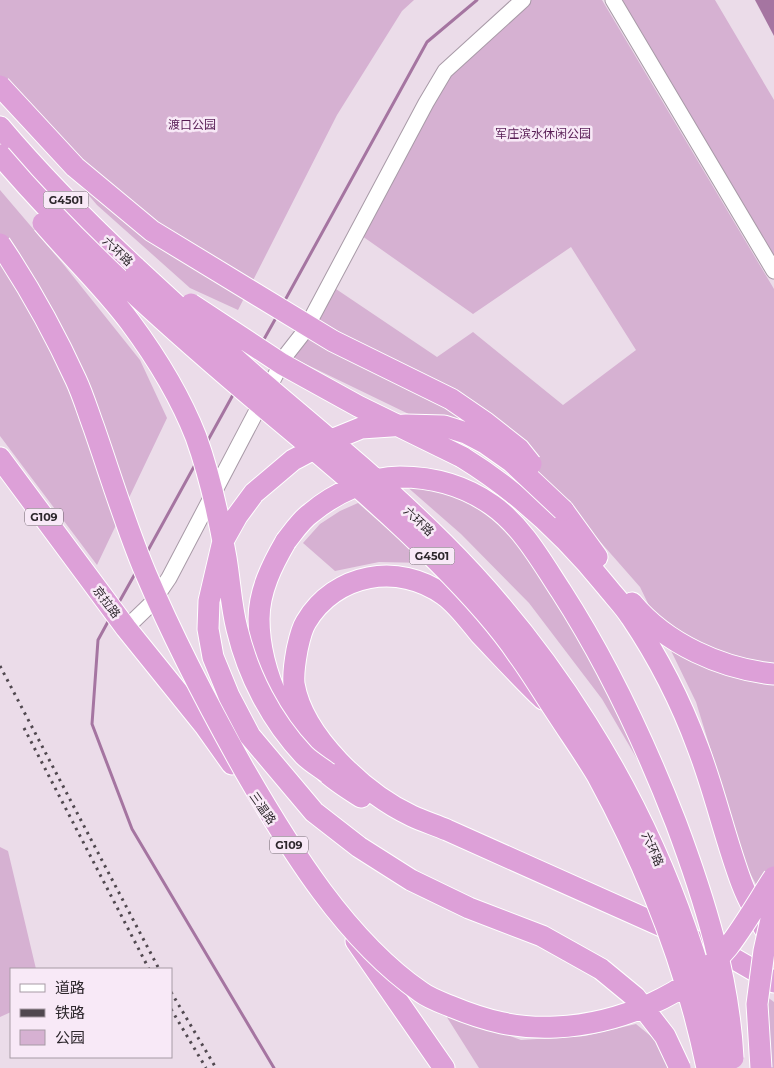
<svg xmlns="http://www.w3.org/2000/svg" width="774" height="1068" font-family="Montserrat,'Noto Sans SC',sans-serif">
	<rect width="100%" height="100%" fill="#ebdce9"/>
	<path fill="#d6b1d2" d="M0,0H414L402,11L337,115L238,310L190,288L97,205L0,91Z
		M516,0H602L774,289V919L747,867L696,702L640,587L560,496L450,434L291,357L336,289L437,357L473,332L563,405L636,350L571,247L473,314L355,231L438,71Z
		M621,0H715L774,100V261Z
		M0,190L64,265L140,360L167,418L97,565L0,436Z
		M451,483L525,532L629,689L682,818L674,822L602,699L529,603L461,534L405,485Z
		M358,503L426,563L379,562L335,571L303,543L320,524L340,511Z
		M0,847L8,851L36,969H11V1012L0,1017Z
		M758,990L774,1002V1068H771Z
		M443,1011L521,1040L585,1036L636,1024L675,1056L678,1068H479Z"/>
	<path fill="#a575a1" d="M755,0H774V36Z"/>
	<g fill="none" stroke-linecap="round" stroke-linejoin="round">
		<path stroke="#a575a1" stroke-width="3" d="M284,302L427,42L477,0
			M263,341L277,316
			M207,442L234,393
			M146,554L196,463
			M118,604L136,572
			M110,618L98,640L92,724L132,829L274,1068"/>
		<defs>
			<path id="minor" d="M613,0L774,271
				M126,628L152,603L169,578L286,355L304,332L426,103L445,71L523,0"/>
			<path id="highway" d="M0,127C43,178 88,223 136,268
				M462,457C517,491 566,536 607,587C615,597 624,606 631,617C658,657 681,702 698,748C715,792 725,839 742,884C750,905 762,925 774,944
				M0,458L126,628L205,726L232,764
				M563,510L597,557
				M286,541C272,565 259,591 259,619C259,674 290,734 327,773C337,782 350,790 361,797
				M632,603C666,644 722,669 774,674
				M543,699C521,678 501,656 480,634C470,622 457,604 444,595C399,562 335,573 306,622C301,630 299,641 297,650C295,661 293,674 294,684C303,737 365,794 412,816C423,821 435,825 447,830L731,957L774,982
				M356,941L444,1068"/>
		</defs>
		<use href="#minor" stroke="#a89aa7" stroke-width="17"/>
		<use href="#highway" stroke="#fff" stroke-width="23"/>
		<use href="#minor" stroke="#fff" stroke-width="15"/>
		<use href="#highway" stroke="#dda0d8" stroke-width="21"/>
		<path stroke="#50484f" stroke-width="3" stroke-dasharray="2.5 5" stroke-linecap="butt" d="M0,666L159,969
			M24,728L149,969
			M171,992L216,1068
			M171,1009L206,1068"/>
		<defs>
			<path id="highway-bridge" d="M0,86L75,167L152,231L333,341L451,399L486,423L519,449L531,464
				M0,155C74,242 160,319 247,393C312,448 378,501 438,562C467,591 496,622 519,656C533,675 545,696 558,715C571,735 585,755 597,775C647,867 686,965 707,1068
				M43,223C71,256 104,287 130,322C156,357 180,396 196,437C210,476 219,517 226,558C230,582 231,606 237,629C248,675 271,720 304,755C311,762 320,767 328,773
				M0,244C29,287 54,332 76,380C83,395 88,412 94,428C111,477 126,527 146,574C175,642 209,707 245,771C290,849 346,940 421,992C429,998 440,1002 450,1006C486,1021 517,1029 556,1027C618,1024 688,996 728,947C745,925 759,900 774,877
				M136,268C176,305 216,342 257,378C321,432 385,485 444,544C551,651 637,787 686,930C702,975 714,1021 724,1068
				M191,304L282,364L358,406L462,457
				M563,510L512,462L485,443L466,433L444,426L406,425L361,428L329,441L293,460L254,493L237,516L223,541L209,601L208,629L213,657L229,696L250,736L314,812L359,847L411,880L469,908L542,936L601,969L635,997L665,1036L680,1068
				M286,541C294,531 301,520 311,513C335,493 369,477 400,477C433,477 465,486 492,505C522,526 542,562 561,591C608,664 645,743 676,823C704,898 729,977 733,1058
				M761,1068L757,1004L764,951L774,906"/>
		</defs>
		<use href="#highway-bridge" stroke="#fff" stroke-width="23" stroke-linecap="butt"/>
		<use href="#highway-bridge" stroke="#dda0d8" stroke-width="21"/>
	</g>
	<g text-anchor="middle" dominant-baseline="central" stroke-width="5" stroke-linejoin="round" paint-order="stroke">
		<g fill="#f8e9f7" stroke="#6a6169" stroke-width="1">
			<rect x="43.5" y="191.5" width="45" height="17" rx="4"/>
			<rect x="25" y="508.5" width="38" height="17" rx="4"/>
			<rect x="409.5" y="547.5" width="45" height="17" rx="4"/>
			<rect x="270" y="836.5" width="38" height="17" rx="4"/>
		</g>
		<g font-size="11" font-weight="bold" fill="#2d272c">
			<text x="66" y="200">G4501</text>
			<text x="44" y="517">G109</text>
			<text x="432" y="556">G4501</text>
			<text x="289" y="845">G109</text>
		</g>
		<g font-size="12" fill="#571c54" stroke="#f8e9f7">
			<text x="192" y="124">渡口公园</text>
			<text x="543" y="133">军庄滨水休闲公园</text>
		</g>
		<g font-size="12" fill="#2d272c" stroke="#f8e9f7">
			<text transform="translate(118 251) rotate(43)">六环路</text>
			<text transform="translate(419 521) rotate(43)">六环路</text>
			<text transform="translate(107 602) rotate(53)">京拉路</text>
			<text transform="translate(263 808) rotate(55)">三温路</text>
			<text transform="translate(653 849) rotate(66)">六环路</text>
		</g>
	</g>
	<rect x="10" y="968" width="162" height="90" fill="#f8e9f7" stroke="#a79ba6"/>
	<rect x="20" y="984" width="25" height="8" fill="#ffffff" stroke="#a79ba6"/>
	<text x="55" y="993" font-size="15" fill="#2d272c">道路</text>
	<rect x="20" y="1009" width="25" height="8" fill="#50484f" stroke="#a79ba6"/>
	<text x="55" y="1018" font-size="15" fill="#2d272c">铁路</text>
	<rect x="20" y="1030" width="25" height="15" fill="#d6b1d2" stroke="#a79ba6"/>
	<text x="55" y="1043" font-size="15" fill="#2d272c">公园</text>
</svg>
